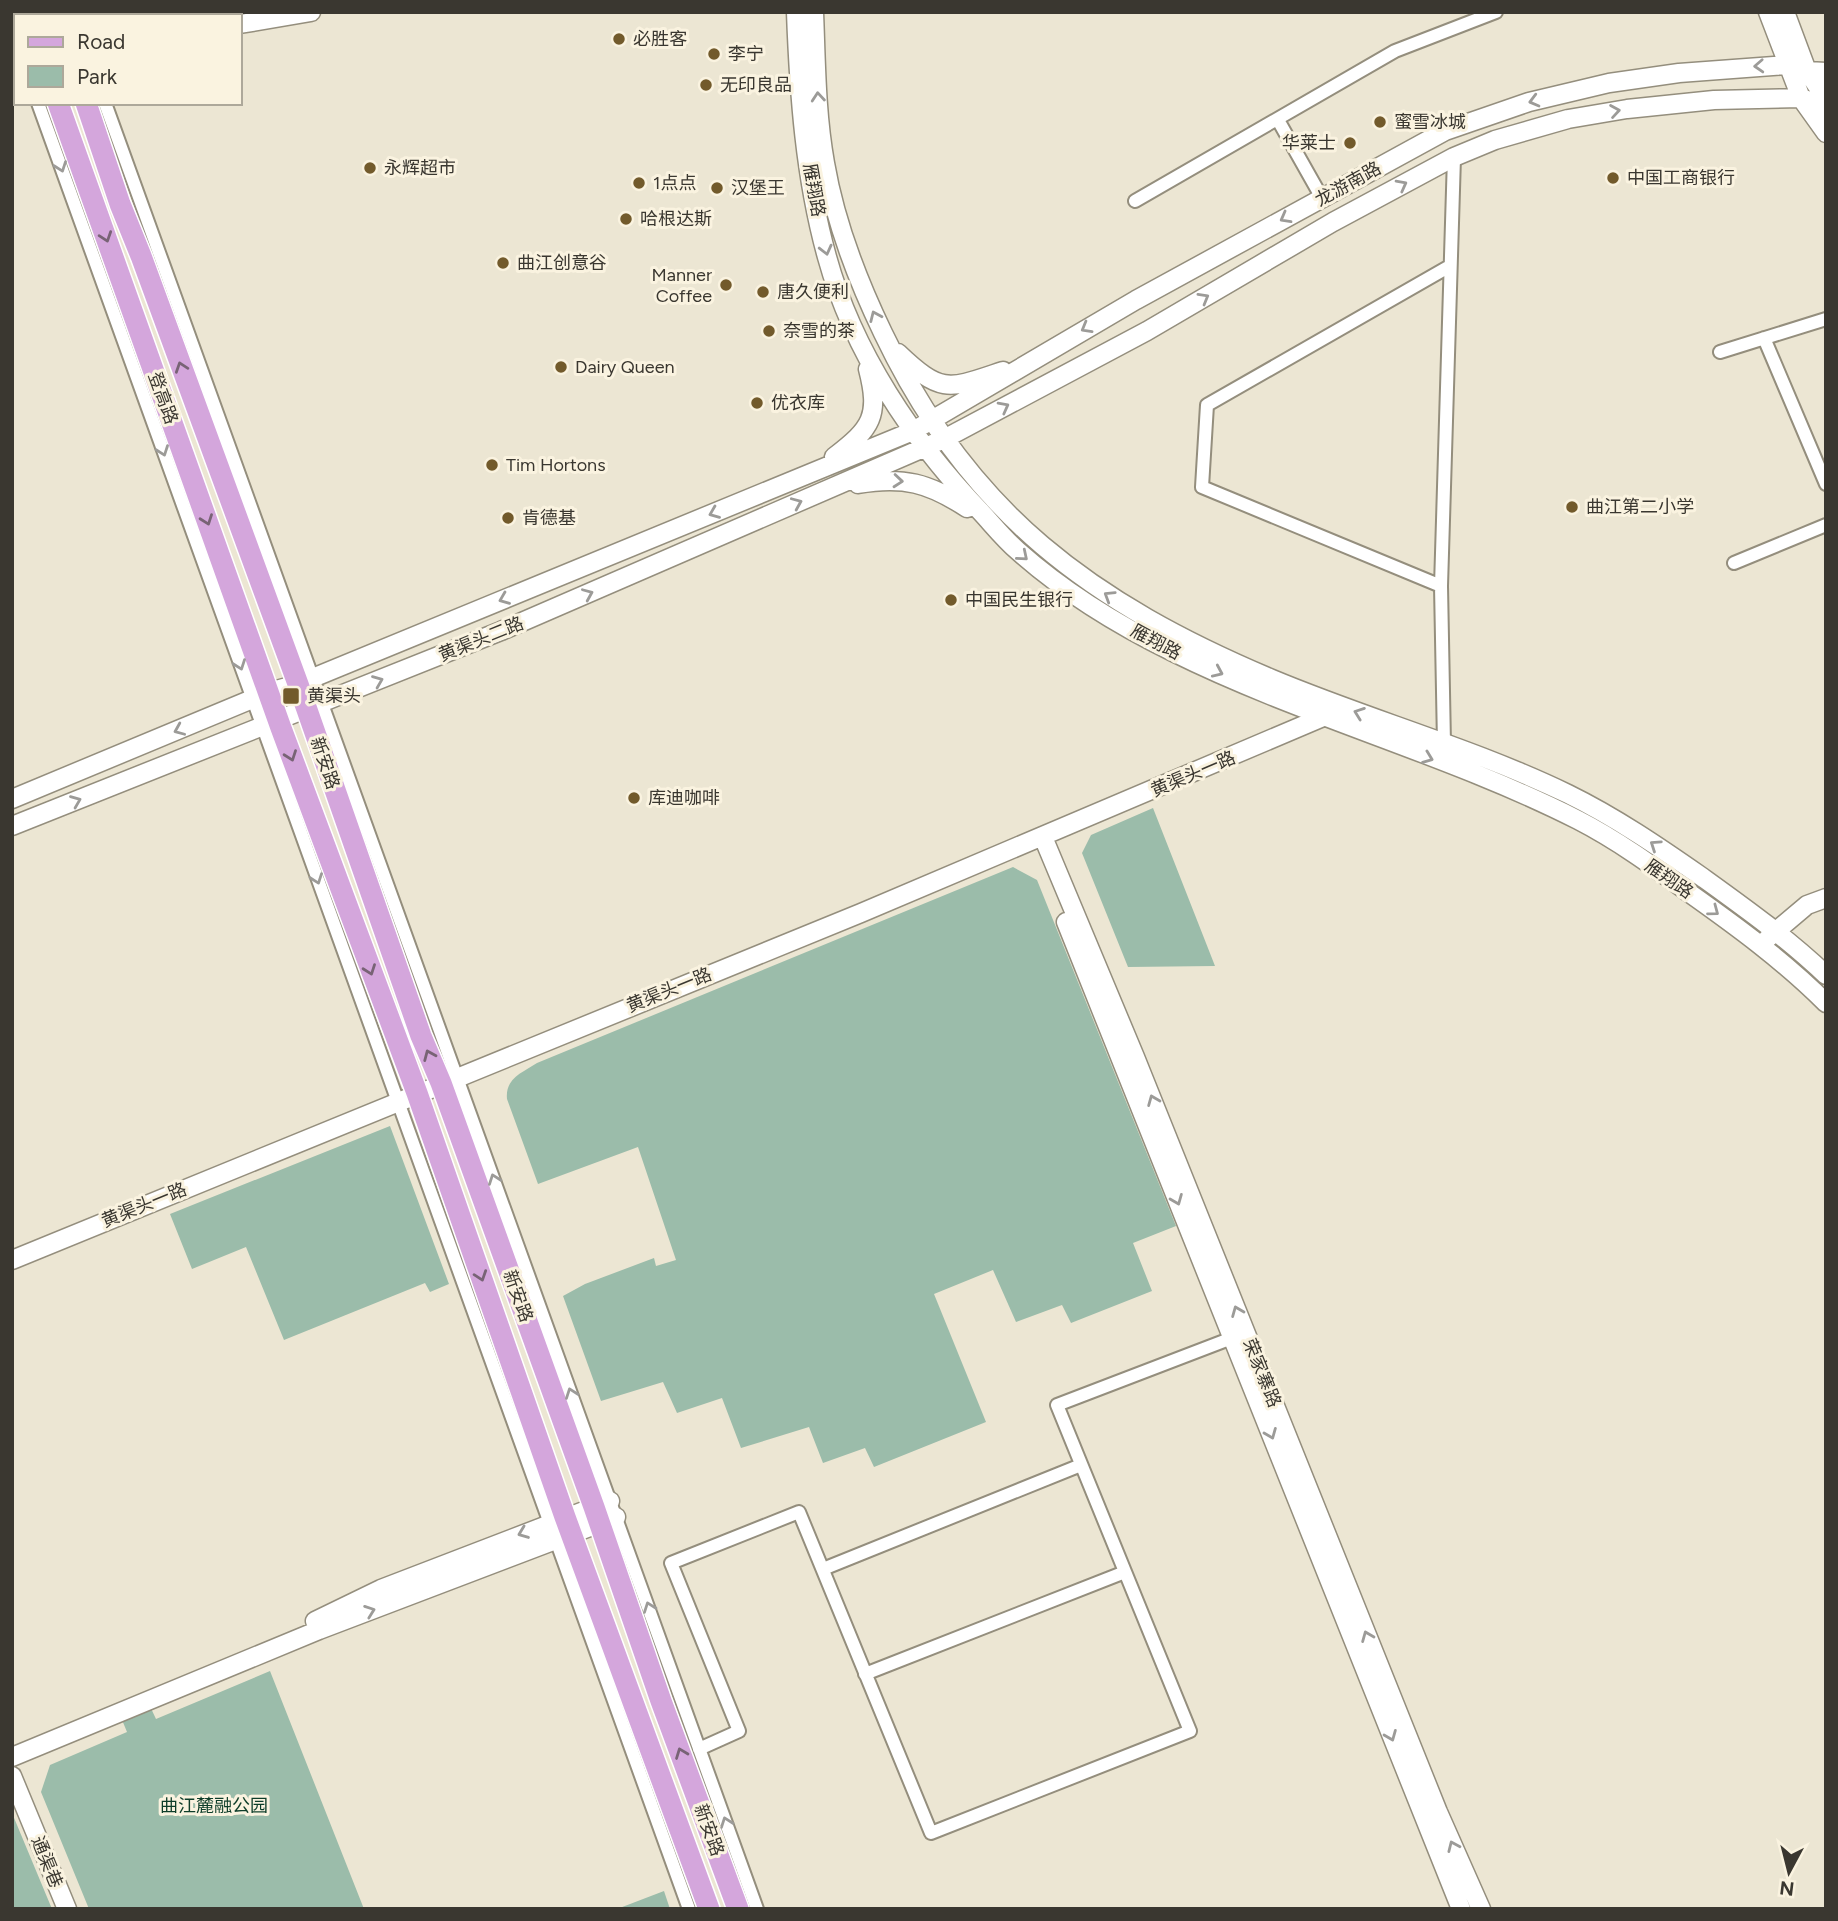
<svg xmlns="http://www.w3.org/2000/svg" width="1838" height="1921" font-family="Figtree,'Noto Sans SC',sans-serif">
	<rect width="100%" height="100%" fill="#ece6d3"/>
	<path fill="#9bbcaa" d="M1153,808L1215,966L1128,967L1082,853L1091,835Z
		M1013,867L1037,880L1176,1226L1133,1243L1152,1291L1071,1323L1062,1305L1016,1322L993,1270L934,1294L986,1422L874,1467L865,1448L823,1463L809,1427L741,1448L722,1398L677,1413L663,1382L601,1401L563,1296L585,1284L654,1258L656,1266L676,1260L638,1147L538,1184L507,1099C505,1078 522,1073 537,1063Z
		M390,1126L449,1284L430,1292L425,1283L284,1340L246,1247L192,1269L170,1214Z
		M270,1671L364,1909H89L41,1792L50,1765L127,1732L120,1715L148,1702L156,1719Z
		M12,1813L52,1909H12Z
		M664,1891L670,1909H617Z"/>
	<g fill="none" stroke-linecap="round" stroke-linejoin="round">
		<defs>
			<path id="street" d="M38,103L689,1909
				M105,103L757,1909
				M1278,120L1322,198
				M1135,201L1395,51L1496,12
				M1764,338L1826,484
				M1720,352L1826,319
				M1734,563L1826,525
				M1441,586L1202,487L1207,405L1450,266
				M1444,744L1441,586L1454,157
				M823,1569L1081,1465
				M865,1674L1125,1572
				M699,1749L739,1731L671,1563L799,1512L931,1833L1190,1731L1057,1405L1232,1338"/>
			<path id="secondary" d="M82,12L83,16
				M796,12C799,94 805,178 827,257C853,352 913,441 981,512C993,525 1004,539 1018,551C1063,591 1118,625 1173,652C1304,717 1448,754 1578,820C1617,840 1653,866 1688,892C1736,926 1784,961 1826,1003
				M814,12C816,62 816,113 825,163C835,222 857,279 883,333C969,514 1092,603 1272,679C1370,720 1473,748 1568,794C1615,817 1659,847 1702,877C1745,908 1787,938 1826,975
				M1768,12L1801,98L1826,133
				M1785,12L1807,71L1826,99
				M180,16L197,12
				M12,20L16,30
				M240,24L311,12
				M12,51L16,50
				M12,73L16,72
				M898,353C942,395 949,389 1003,371
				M834,457C872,428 880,416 868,369
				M858,484C903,476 929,483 967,508
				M12,799L269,692L298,684L913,431L1136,300L1445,131L1529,102L1609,83L1679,73L1786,65L1807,71L1826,72
				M12,826L501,631L944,439L1147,331L1333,222L1454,157L1495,140L1568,119L1627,109L1714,100L1801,98L1826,106
				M1043,837L1135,1057L1438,1812L1481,1909
				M1066,922L1461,1909
				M1768,938L1807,905L1826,898
				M12,1260L861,913L1323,717
				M315,1621L381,1589L610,1501
				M12,1757L319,1630L616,1517
				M12,1776L67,1909"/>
			<path id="primary" d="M32,12L34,16
				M54,12L55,16
				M58,103L281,728L417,1093L565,1517L709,1909
				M86,103L120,204L141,256L298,684L421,1036L441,1083L594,1507L661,1701L738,1909"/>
		</defs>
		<use href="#street" stroke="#948e7d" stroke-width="16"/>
		<use href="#secondary" stroke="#948e7d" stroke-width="21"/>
		<use href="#primary" stroke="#fff" stroke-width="24"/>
		<use href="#street" stroke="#fff" stroke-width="12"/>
		<use href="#secondary" stroke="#fff" stroke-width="18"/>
		<use href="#primary" stroke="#d4a6dc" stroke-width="21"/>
	</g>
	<defs><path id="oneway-chevron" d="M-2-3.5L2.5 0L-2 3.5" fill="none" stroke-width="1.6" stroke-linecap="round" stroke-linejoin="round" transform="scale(1.75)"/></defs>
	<g stroke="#9c9b98">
		<use href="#oneway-chevron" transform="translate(1759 66) rotate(177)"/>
		<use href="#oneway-chevron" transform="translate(818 97) rotate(-95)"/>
		<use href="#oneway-chevron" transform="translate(1534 101) rotate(165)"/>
		<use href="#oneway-chevron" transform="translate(1615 111) rotate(-9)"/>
		<use href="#oneway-chevron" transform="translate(61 167) rotate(70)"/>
		<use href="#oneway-chevron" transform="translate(1402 185) rotate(-28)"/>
		<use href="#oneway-chevron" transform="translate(1285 218) rotate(151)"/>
		<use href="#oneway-chevron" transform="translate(826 250) rotate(76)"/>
		<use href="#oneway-chevron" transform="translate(1204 298) rotate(-30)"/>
		<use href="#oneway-chevron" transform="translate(875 316) rotate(-114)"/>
		<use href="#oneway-chevron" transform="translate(1086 328) rotate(150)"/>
		<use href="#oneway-chevron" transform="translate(1004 407) rotate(-28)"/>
		<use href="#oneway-chevron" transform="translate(163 451) rotate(70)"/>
		<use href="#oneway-chevron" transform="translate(898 481) rotate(5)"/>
		<use href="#oneway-chevron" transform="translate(797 503) rotate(-23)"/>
		<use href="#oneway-chevron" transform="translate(714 513) rotate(158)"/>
		<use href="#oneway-chevron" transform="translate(1023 556) rotate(40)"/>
		<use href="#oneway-chevron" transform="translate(588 594) rotate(-23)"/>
		<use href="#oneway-chevron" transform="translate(1109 596) rotate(-148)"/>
		<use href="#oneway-chevron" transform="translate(504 599) rotate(158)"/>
		<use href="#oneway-chevron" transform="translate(240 665) rotate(70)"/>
		<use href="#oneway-chevron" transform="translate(1218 672) rotate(24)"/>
		<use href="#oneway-chevron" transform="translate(378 681) rotate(-22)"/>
		<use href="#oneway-chevron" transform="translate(1359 713) rotate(-160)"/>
		<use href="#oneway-chevron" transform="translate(179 730) rotate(157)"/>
		<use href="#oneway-chevron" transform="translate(1428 758) rotate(21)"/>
		<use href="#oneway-chevron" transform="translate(76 801) rotate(-22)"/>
		<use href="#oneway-chevron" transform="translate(1655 845) rotate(-146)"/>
		<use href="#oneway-chevron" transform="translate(317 879) rotate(70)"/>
		<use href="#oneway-chevron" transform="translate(1714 911) rotate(37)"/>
		<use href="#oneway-chevron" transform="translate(1153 1100) rotate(-112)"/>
		<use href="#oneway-chevron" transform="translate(494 1179) rotate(-110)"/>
		<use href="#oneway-chevron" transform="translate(1177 1200) rotate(68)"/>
		<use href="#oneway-chevron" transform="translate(1237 1311) rotate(-112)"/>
		<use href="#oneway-chevron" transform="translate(571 1393) rotate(-110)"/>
		<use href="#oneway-chevron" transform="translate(1271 1434) rotate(68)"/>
		<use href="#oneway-chevron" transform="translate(523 1533) rotate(159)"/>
		<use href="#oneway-chevron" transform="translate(649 1607) rotate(-110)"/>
		<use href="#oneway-chevron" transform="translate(370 1611) rotate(-20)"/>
		<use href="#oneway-chevron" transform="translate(1367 1636) rotate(-112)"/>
		<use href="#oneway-chevron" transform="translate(1391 1736) rotate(68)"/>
		<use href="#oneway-chevron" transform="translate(726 1822) rotate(-110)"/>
		<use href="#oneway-chevron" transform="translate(1453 1846) rotate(-114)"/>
	</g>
	<g stroke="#786375">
		<use href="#oneway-chevron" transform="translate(106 237) rotate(71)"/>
		<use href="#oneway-chevron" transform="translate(181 367) rotate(-109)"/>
		<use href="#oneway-chevron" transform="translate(207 520) rotate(70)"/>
		<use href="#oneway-chevron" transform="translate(291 756) rotate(70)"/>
		<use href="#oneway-chevron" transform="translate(370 970) rotate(70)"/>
		<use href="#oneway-chevron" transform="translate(429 1055) rotate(-113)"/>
		<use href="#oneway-chevron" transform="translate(481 1276) rotate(71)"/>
		<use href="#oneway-chevron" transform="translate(681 1753) rotate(-111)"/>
	</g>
	<g fill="#725a2b" stroke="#faf3e0" stroke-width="2.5">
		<circle cx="619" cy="39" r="7"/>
		<circle cx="714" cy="54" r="7"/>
		<circle cx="706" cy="85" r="7"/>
		<circle cx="1380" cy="122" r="7"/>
		<circle cx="1350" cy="143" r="7"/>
		<circle cx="370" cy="168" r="7"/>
		<circle cx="1613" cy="178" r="7"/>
		<circle cx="639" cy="183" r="7"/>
		<circle cx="717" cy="188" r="7"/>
		<circle cx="626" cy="219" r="7"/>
		<circle cx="503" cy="263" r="7"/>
		<circle cx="726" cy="285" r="7"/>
		<circle cx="763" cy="292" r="7"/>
		<circle cx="769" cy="331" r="7"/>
		<circle cx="561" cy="367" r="7"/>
		<circle cx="757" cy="403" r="7"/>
		<circle cx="492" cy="465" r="7"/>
		<circle cx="1572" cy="507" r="7"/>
		<circle cx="508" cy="518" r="7"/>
		<circle cx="951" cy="600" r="7"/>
		<rect x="282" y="687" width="18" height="18" rx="3.5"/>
		<circle cx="634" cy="798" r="7"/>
	</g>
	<g text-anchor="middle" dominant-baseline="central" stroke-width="6" stroke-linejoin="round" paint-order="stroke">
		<g font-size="18" fill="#3a3730" stroke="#faf3e0" text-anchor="start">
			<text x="633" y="39">必胜客</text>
			<text x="728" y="54">李宁</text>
			<text x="720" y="85">无印良品</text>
			<text x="1394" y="122">蜜雪冰城</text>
			<text x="1336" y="143" text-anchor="end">华莱士</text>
			<text x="384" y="168">永辉超市</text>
			<text x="1627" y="178">中国工商银行</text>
			<text x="653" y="183">1点点</text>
			<text x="731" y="188">汉堡王</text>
			<text x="640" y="219">哈根达斯</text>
			<text x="517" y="263">曲江创意谷</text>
			<text x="712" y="275" text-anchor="end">Manner<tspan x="712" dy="21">Coffee</tspan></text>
			<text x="777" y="292">唐久便利</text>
			<text x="783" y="331">奈雪的茶</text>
			<text x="575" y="367">Dairy Queen</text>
			<text x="771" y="403">优衣库</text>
			<text x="506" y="465">Tim Hortons</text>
			<text x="1586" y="507">曲江第二小学</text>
			<text x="522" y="518">肯德基</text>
			<text x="965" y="600">中国民生银行</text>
			<text x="307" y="696">黄渠头</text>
			<text x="648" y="798">库迪咖啡</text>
		</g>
		<g font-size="18" fill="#3a3730" stroke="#faf3e0">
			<text transform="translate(1348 184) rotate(-29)">龙游南路</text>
			<text transform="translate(814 190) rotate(80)">雁翔路</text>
			<text transform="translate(163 398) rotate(70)">登高路</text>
			<text transform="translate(481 639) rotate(-22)">黄渠头二路</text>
			<text transform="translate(1156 642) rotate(28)">雁翔路</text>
			<text transform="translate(325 763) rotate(71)">新安路</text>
			<text transform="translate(1193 774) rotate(-23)">黄渠头一路</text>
			<text transform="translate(1669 879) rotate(35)">雁翔路</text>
			<text transform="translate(669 990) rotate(-22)">黄渠头一路</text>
			<text transform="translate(144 1205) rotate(-22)">黄渠头一路</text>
			<text transform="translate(518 1296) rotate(70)">新安路</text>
			<text transform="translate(1262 1373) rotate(68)">荣家寨路</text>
			<text transform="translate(709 1830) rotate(70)">新安路</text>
			<text transform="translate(47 1862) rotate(68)">通渠巷</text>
		</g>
		<g font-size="18" fill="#0d3d29" stroke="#faf3e0">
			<text x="214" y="1806">曲江麓融公园</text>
		</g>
	</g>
	<rect width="1838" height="1921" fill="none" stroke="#3a3730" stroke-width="28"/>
	<rect x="14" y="14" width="228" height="91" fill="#faf3e0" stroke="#ada89a" stroke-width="2"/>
	<rect x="28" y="37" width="35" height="10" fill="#d4a6dc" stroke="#ada89a" stroke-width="2"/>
	<text x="77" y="49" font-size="21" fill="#3a3730">Road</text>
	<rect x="28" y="66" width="35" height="21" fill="#9bbcaa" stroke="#ada89a" stroke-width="2"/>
	<text x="77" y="84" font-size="21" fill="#3a3730">Park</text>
	<g transform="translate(1789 1872) rotate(187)" stroke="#faf3e0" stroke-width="5" paint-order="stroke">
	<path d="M0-5L12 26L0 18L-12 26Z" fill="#3a3730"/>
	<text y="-10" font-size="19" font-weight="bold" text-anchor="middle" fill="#3a3730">N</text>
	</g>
</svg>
